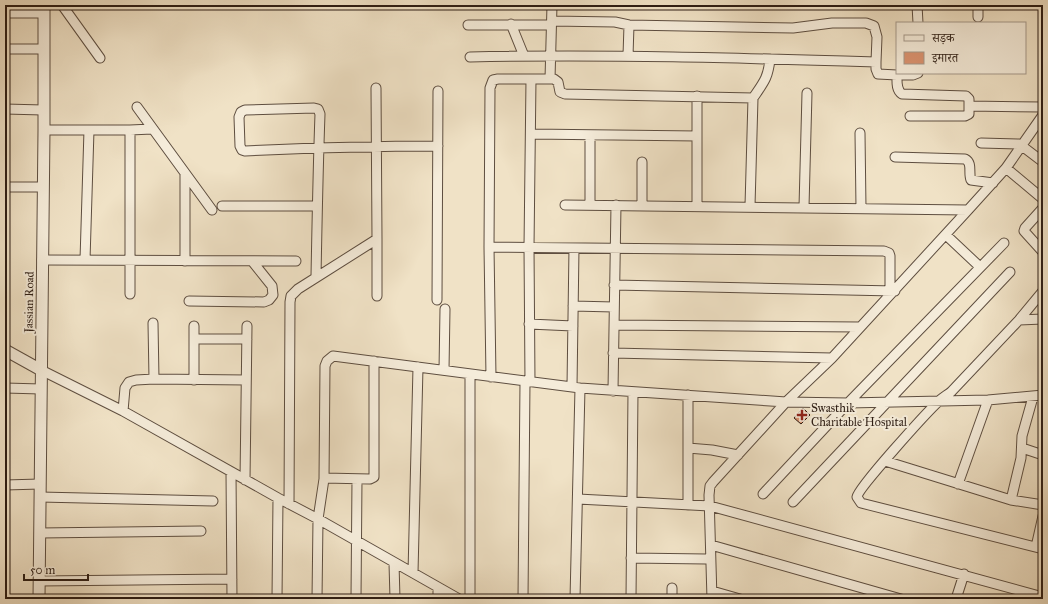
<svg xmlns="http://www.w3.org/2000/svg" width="1048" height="604" font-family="'IM FELL Great Primer','Noto Serif Devanagari',serif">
	<rect width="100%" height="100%" fill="#f0e2c6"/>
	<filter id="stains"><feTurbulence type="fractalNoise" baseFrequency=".005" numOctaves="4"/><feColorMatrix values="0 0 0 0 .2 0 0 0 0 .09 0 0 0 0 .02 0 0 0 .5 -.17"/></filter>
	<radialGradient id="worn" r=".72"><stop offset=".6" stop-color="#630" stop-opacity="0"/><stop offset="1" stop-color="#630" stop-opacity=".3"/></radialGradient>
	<path fill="#d9926f" stroke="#2d1d14" d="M803,408L810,415L801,424L794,418Z"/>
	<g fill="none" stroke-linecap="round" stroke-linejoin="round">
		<defs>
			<path id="minor" d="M62,5L100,58
				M917,5L918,23
				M978,5V17
				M5,13H44
				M511,24L524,56
				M468,25H551
				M5,49H44
				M628,56L629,25
				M470,57C605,54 741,58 876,62L877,37L874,26L866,23H832L793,28L629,25L615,22L552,21
				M876,62V69L878,74L897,75C897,82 896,90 902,94L966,96L969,99V106
				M897,75H913L918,73
				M550,79L552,5
				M137,107L212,210
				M5,109L43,110
				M910,116H965L969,114V106L1043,107
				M44,130H130L152,129
				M860,133L861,208
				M531,134L697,136
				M590,135V205
				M981,143L1019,144L1022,146L1043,162
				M895,157L965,159C973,163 968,173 971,180L993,183
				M1006,168L1043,199
				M5,187H43
				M565,205L968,210
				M642,205V162
				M222,206H317
				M697,206V96
				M750,206L753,98
				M804,207L807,93
				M1043,208L1025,228L1024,231L1043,252
				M946,235L980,267
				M377,239V296
				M489,247L884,251L889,253L890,256V291
				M42,260L296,261
				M85,260L89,130
				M185,261V173
				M316,277C317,223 318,168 320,114L318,109L314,108L245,110L241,112L239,117L240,146L242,150L245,151C309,148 374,146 438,146
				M614,285L895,291
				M1043,291L1019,320L951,392C947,395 942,398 939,401C927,412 858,488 857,497L861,503L1043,549
				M130,294V130
				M437,300L438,91
				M189,301L264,302L269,300L273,295L272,286L252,261
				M573,306L614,307
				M1019,320L1043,319
				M153,323L154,379
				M529,324L573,326
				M614,325L860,327
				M194,326V380
				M194,339H247
				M613,353L832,358
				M41,370L123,411L278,498L318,519L459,599
				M444,370L445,309
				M470,374V599
				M491,377L489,247L490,88L493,80L498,79H554L558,82L560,92L565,94L753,98C764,82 768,78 770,59
				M530,382L529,247L531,79
				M572,387L574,248
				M5,388L41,389
				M613,391L616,205
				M123,411L125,388L129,382L136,380L154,379L246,380
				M688,448L712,450L738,455
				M1022,448L1043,455
				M885,461L1011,500L1043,505
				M231,472L232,599
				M324,478L370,479L374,477V361
				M245,480L247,326
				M958,484L988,400
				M5,485L40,484
				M763,494L848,403L1004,243
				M40,497L213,501
				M578,499L710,506L1043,597
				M1011,500L1021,458L1022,436L1033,397
				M793,502L1010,272
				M289,504L290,302L291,296L298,289L377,239L376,88
				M688,505V395
				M40,533L201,531
				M711,545L901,599
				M1036,547L1043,516
				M631,558L706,559
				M394,563L395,599
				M413,573L418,367
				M39,581L232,579
				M712,591L740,599
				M277,599L278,498
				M317,599L318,519L324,479L325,366L327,361L333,356L580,388L786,402L848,403L988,400L1043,395
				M356,599L357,479
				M438,599V587
				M523,599L525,382
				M575,599L580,388
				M631,599L633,392
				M672,599V588
				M712,599L709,495L710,486L713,482L786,402L832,358L968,210L1006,168L1043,115
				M956,599L964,574"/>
			<path id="tertiary" d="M5,350L41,370
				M39,599L44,130V5"/>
		</defs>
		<use href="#minor" stroke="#5e4e40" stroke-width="11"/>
		<use href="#tertiary" stroke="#5e4e40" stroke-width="13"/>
		<use href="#minor" stroke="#f5ecda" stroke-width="9"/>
		<use href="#tertiary" stroke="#f5ecda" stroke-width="11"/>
	</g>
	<path fill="#8f2418" stroke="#f5ecda" stroke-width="1.5" d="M800 409h4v4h4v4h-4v4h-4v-4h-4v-4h4z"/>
	<g text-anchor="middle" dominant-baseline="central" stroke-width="4" stroke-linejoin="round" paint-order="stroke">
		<g font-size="12" fill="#2d1d14" stroke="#f5ecda">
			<text transform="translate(29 302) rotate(-89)">Jassian Road</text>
		</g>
		<g font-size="12" fill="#2d1d14" stroke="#f5ecda" text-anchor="start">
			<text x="811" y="408">Swasthik<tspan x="811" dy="14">Charitable Hospital</tspan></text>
		</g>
	</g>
	<rect width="1048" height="604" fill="none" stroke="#f0e2c6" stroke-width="20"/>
	<rect x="6" y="6" width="1036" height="592" fill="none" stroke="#2d1d14" stroke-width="2"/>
	<rect x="10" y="10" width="1028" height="584" fill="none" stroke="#2d1d14"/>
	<rect x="896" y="22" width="130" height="52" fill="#f5ecda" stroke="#a5998b"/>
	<rect x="904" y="35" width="20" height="6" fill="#f5ecda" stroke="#a5998b"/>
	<text x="932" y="42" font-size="12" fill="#2d1d14">सड़क</text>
	<rect x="904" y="52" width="20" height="12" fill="#d9926f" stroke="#a5998b"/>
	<text x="932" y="62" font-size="12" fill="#2d1d14">इमारत</text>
	<path d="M24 574v6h64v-6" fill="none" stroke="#2d1d14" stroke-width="2"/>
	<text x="30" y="574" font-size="12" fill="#2d1d14" stroke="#f5ecda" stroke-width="3" paint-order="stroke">50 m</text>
	<rect width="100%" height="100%" filter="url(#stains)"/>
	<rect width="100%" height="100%" fill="url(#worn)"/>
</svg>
